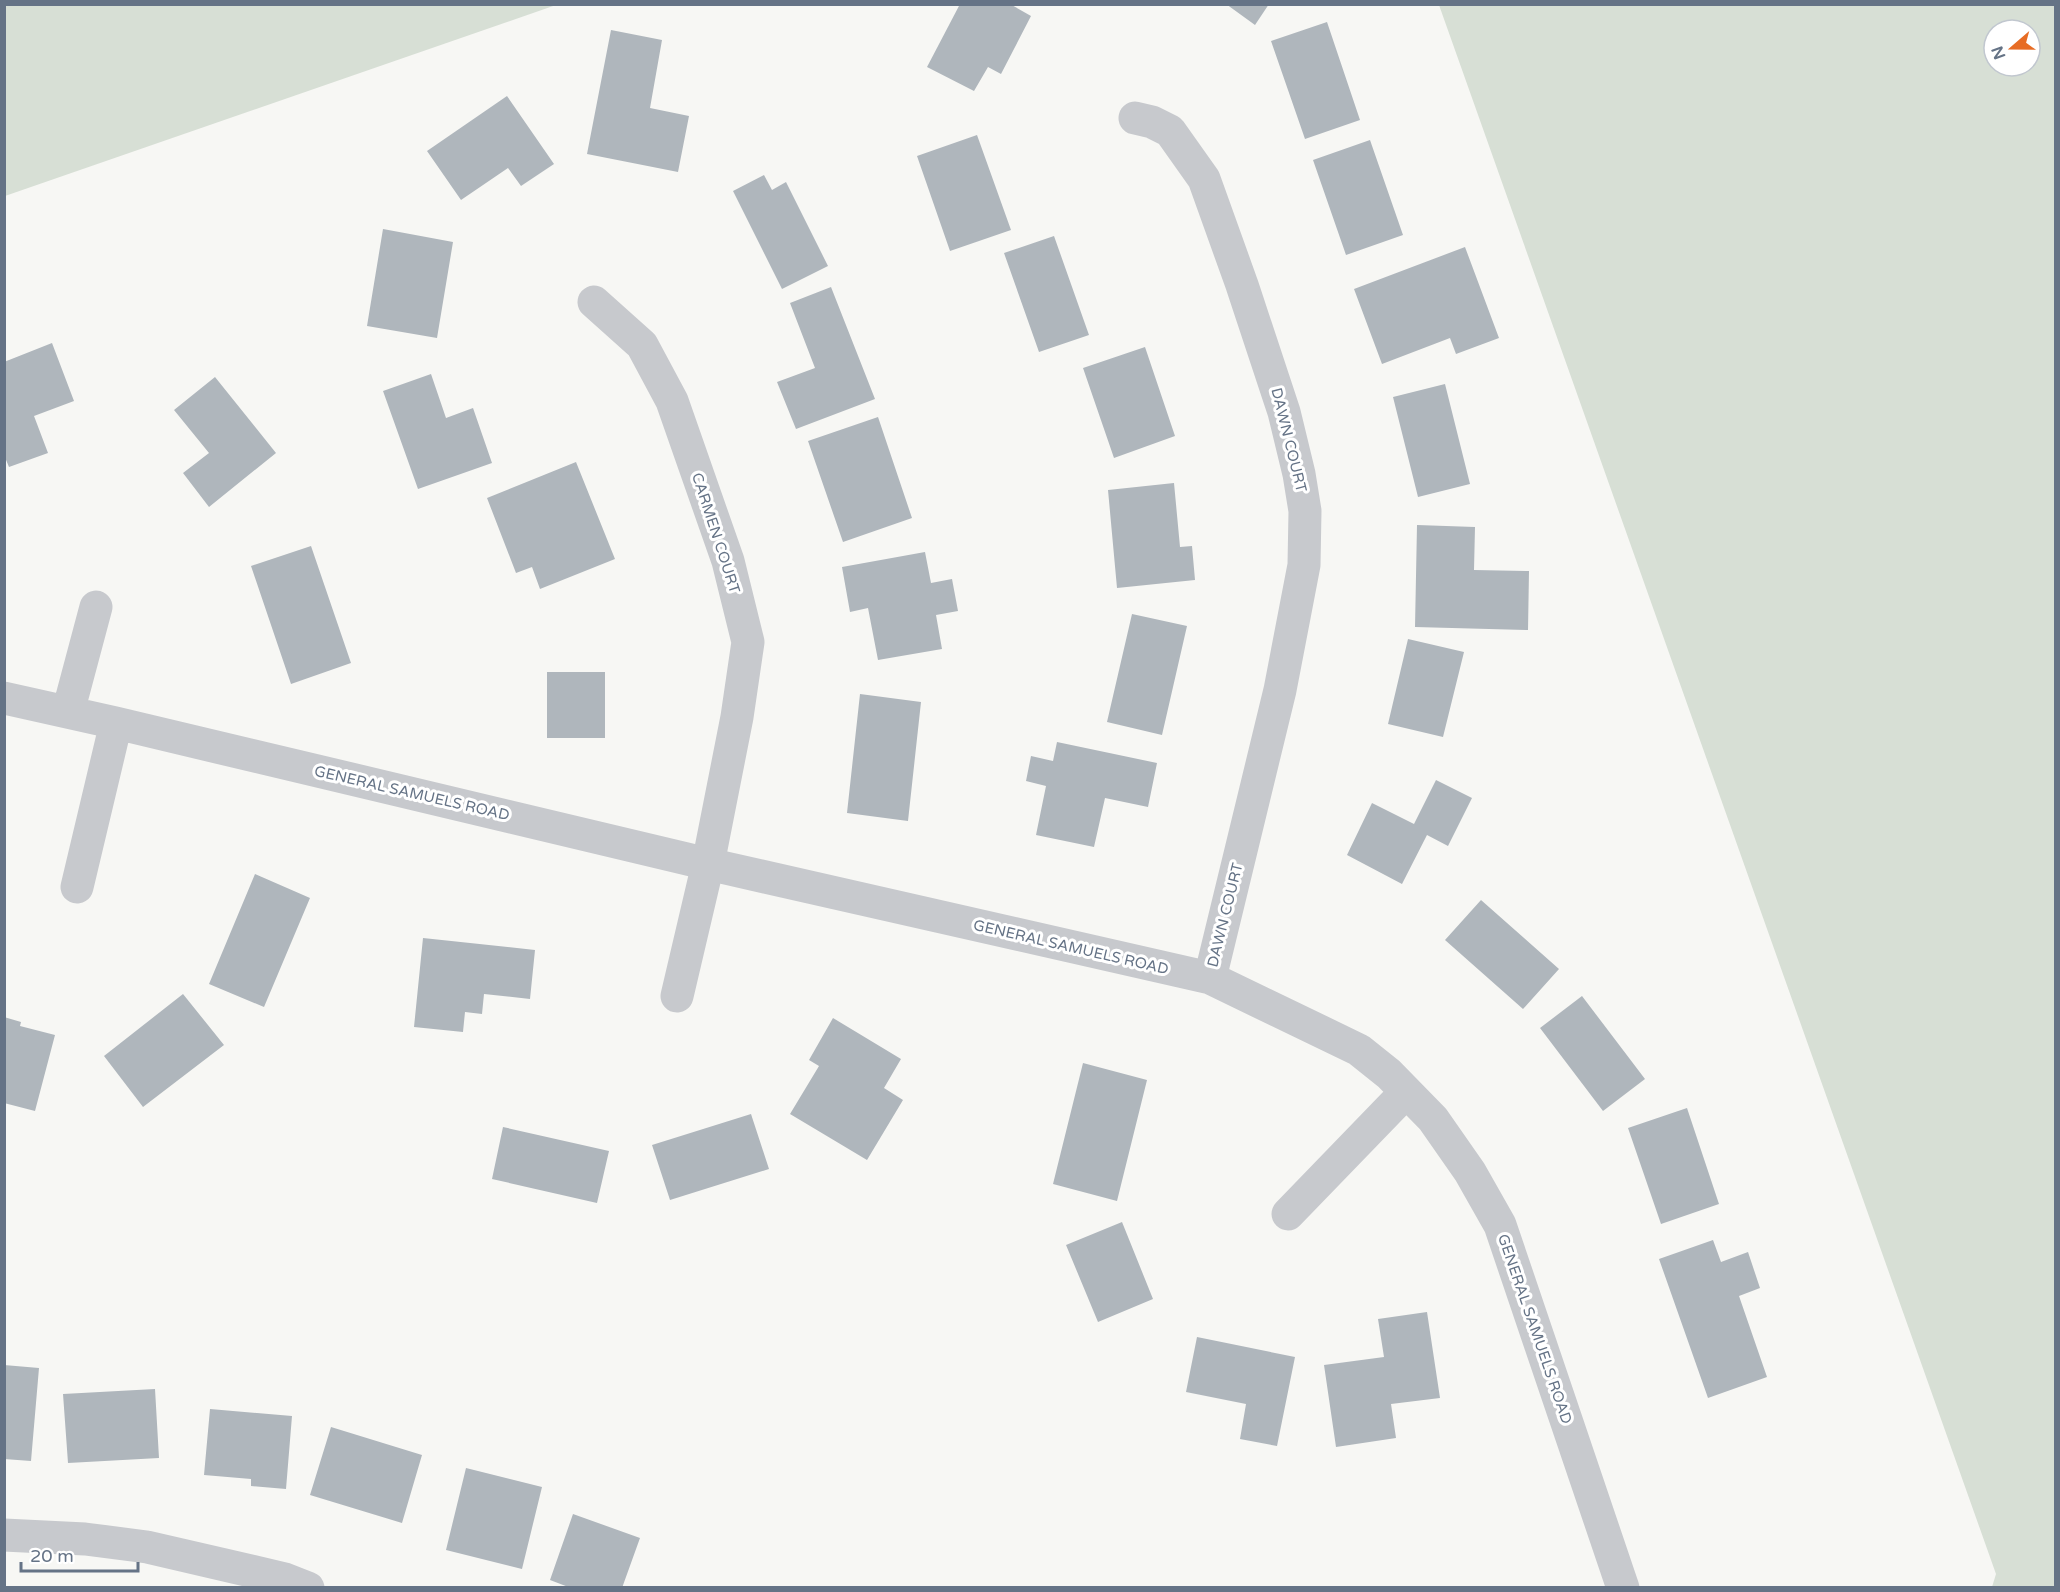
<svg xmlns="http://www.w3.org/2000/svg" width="2060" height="1592" font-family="'Varela Round',sans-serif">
	<rect width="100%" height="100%" fill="#f7f7f4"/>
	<path fill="#d7dfd5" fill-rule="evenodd" d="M5,4H556V5L5,196Z
		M1439,5H2055V1587H1992L1996,1574ZM1994,30H2030V66H1994Z"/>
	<path fill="#afb6bc" d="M960,4H1010L1031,16L1001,74L988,67L974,91L927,67Z
		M1226,4H1269L1255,25Z
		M1327,22L1360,120L1305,139L1271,41Z
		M611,30L662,40L650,108L689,116L678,172L587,154Z
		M507,96L554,164L521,186L508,168L461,200L427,151Z
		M977,135L1011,230L950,251L917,156Z
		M1370,140L1403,235L1346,255L1313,160Z
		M764,175L772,190L786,182L828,266L782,289L733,191Z
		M383,229L453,242L437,338L367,326Z
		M1054,236L1089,335L1039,352L1004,253Z
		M1465,247L1499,338L1456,354L1450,338L1382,364L1354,289Z
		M831,287L875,399L796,429L777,382L815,368L790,303Z
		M52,343L74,401L34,416L48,453L9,467L4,455V362Z
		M1145,347L1175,436L1114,458L1083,368Z
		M431,374L446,418L473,408L492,463L418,489L383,391Z
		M215,377L276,453L209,507L183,473L209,453L174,410Z
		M1445,384L1470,484L1418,497L1393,397Z
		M878,417L912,518L843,542L808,441Z
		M576,462L615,559L540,589L532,567L516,573L487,498Z
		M1174,483L1180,547L1192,546L1195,580L1117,588L1108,490Z
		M1417,525L1475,527L1474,570L1529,571L1528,630L1415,627Z
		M311,546L351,663L291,684L251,566Z
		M925,552L931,583L952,579L958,611L936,615L942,649L878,660L868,608L850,612L842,567Z
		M1132,614L1187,626L1162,735L1107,722Z
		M1408,639L1464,652L1443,737L1388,724Z
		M547,672H605V738H547Z
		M860,694L921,702L908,821L847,813Z
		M1057,742L1157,763L1148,807L1105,798L1094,847L1036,835L1046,786L1026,781L1031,756L1053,761Z
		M1436,780L1472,798L1448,846L1427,835L1402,884L1347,855L1372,803L1414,824Z
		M255,874L310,898L264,1007L209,984Z
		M1481,900L1559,969L1523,1009L1445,940Z
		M423,938L535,950L530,999L484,994L482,1014L465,1012L463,1032L414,1027Z
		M183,994L224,1045L143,1107L104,1056Z
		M1582,996L1645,1079L1603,1111L1540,1028Z
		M4,1017L21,1022L20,1026L55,1035L35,1111L4,1103Z
		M833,1018L901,1059L884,1088L903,1100L867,1160L790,1114L819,1066L809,1060Z
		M1083,1063L1147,1080L1117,1201L1053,1184Z
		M1687,1108L1719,1204L1661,1224L1628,1128Z
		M751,1114L769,1169L670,1200L652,1145Z
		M503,1127L609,1151L597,1203L492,1179Z
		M1122,1222L1153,1299L1098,1322L1066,1245Z
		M1713,1240L1721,1262L1748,1252L1760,1288L1739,1296L1767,1377L1708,1398L1659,1259Z
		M1427,1312L1440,1398L1391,1404L1396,1438L1336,1447L1324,1365L1384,1357L1378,1319Z
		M1197,1337L1295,1357L1277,1446L1240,1439L1246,1404L1186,1392Z
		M4,1365L39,1368L31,1461L4,1459Z
		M155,1389L159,1458L68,1463L63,1394Z
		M210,1409L292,1416L286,1489L251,1486V1479L204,1475Z
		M331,1427L422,1455L402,1523L310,1495Z
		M466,1468L542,1487L522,1569L446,1550Z
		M573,1514L640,1538L622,1588H571L550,1580Z"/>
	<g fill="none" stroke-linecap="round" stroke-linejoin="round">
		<path stroke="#c7c9cd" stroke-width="33" d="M1135,118L1152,122L1170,131L1204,179L1242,285L1284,412L1299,474L1305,511L1304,565L1280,690L1210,978
			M594,302L642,345L672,401L728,561L748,642L737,717L708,864L677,996
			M4,698L116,723L708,864L1210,978L1359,1050L1389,1074L1433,1119L1470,1172L1500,1225L1623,1588
			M68,712L96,607
			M77,887L116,723
			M1288,1214L1406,1092
			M4,1535L85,1539L147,1547L285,1579L308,1588"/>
	</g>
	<g text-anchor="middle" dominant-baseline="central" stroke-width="6" stroke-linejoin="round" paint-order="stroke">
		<g font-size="15" fill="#657386" stroke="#fff">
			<text transform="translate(1289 440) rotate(76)">DAWN COURT</text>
			<text transform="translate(716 533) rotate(72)">CARMEN COURT</text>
			<text transform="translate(412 793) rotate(13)">GENERAL SAMUELS ROAD</text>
			<text transform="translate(1225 915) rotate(-76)">DAWN COURT</text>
			<text transform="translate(1071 947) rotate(13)">GENERAL SAMUELS ROAD</text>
			<text transform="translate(1535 1329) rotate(71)">GENERAL SAMUELS ROAD</text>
		</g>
	</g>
	<rect width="2060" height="1592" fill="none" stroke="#657386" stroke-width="12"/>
	<g transform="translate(2012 48) rotate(250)"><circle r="28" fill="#ffffff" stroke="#c1c7cf" stroke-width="1.5"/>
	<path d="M0-4.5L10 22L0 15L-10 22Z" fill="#e76c24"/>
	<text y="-9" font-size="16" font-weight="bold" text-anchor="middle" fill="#657386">N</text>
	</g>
	<path d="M21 1562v9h117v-9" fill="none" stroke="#657386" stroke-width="3"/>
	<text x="30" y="1562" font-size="18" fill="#657386" stroke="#ffffff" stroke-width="4.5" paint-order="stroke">20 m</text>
</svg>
